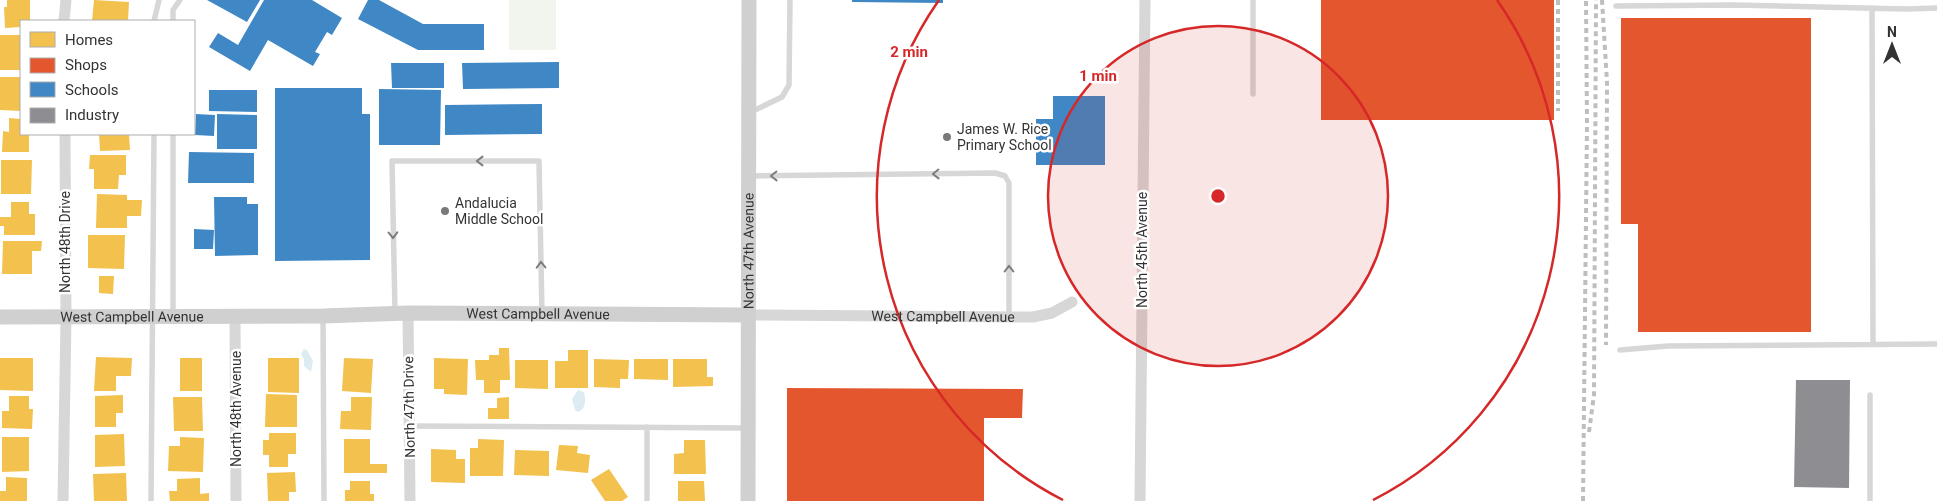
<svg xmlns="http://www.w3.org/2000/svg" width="1937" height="501" font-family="Roboto,sans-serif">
	<rect width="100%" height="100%" fill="#fff"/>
	<path fill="#f1f5ed" d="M509,0H556V50H509Z"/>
	<path fill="#ddebf3" d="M304,349L307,350L313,361L311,372L304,366V359L301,354Z
		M578,390L584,392C586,400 586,409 578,412L575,410L572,399Z"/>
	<path fill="#f2c14e" d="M7,0H30V21H21V27L5,28L4,7H7Z
		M94,0L129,2L128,21H92Z
		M0,35H21V70H0Z
		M0,77H21V111L0,110Z
		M9,118L21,119V134H29V152H2L3,131L9,132Z
		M99,134H129L130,150L100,151Z
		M90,155H126V175H119L118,189H94V169H89Z
		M1,160H32L31,194H1Z
		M97,194L127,195V200H142L141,216H127V228H96Z
		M11,202H29V214H35V235H4V226H0V217H11Z
		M88,235H125L124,269L88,268Z
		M3,241H42L41,251H32V274H2Z
		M99,276H114L113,294L99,293Z
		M499,348H509L510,380H500V393H484V380H476L475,360H489V355H499Z
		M568,350H588V388H555V361H568Z
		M96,357L132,358L131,376H116V391H94Z
		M0,358H33V391L0,390Z
		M180,358H202V391H180Z
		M268,358H299V393L268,392Z
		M344,358L373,359L371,393L342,391Z
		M434,358L468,359L467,395L444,394V389H434Z
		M594,359L629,360L628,379H620V388L594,387Z
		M634,359H668V380L634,379Z
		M673,359H707V377H713V386L673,387Z
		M515,360H548V389L515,388Z
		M266,394L297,395V427H265Z
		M123,395V413H116V427H95V396Z
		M9,396H29V409H33L32,429L2,428V411H9Z
		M173,397H202L203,431H174Z
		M351,397H372L371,430L340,429L341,411H351Z
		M509,397V419H488V408H497V398Z
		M269,433H296V454H288V467H269V455H263V440H269Z
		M124,434L125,466L95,467V435Z
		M2,437H29V471L2,472Z
		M180,437L204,438L203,472L168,471L169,446H180Z
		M344,439H370V464H387V473H344Z
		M478,439L504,440L503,476H470V448H478Z
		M684,440H705L706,474H674V454L684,453Z
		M559,445L578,446L577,453L590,455L588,473L556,470Z
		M431,449L456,450V459H465V483L431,482Z
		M515,450L549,451V476L514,475Z
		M609,469L628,497L622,501H605L591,480Z
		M295,472L296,492H289V501H268L267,473Z
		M126,473L127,501H94L93,474Z
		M6,477L27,478V501H0V491H6Z
		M200,478V494L209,493V501H170L169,491H177V479Z
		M350,481H370V494H374V501H345V490H350Z
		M678,481H704L705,501H678Z"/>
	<path fill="#e4572e" d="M1321,0H1554V120H1321Z
		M1621,18H1811V332H1638V224H1621Z
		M787,388L1023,389L1022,418H984V501H787Z"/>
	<path fill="#3f88c5" d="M207,0H260L247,22Z
		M264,0H312L342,18L332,35L327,32L315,52L320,54L313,66L268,40L250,71L209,47L218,33L238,45Z
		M368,0H379L423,24H484V50H418L358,19Z
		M852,0H943V3L852,2Z
		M559,62V88L463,89L462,63Z
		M391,63H444V88H392Z
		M275,88H362V114H370V260L275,261Z
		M379,89L441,90L440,145H379Z
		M209,90H257V112L209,111Z
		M1053,96H1105V165H1036V119H1053Z
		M542,104V134L445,135V105Z
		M196,114L215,115L214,136L195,135Z
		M217,114L257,115V149H217Z
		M189,152L254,153V183H188Z
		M214,197H247V204H258V255L215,256Z
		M194,229L214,230L213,249H194Z"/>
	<path fill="#8d8d92" d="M1796,380H1850L1849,488L1794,487Z"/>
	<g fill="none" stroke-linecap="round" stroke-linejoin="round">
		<path stroke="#d7d7d7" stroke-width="5.5" d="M1253,0V94
			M1616,6L1735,5L1906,9L1937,8
			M1872,8L1873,344
			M154,21L159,0
			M173,21V10L180,0
			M751,112L782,97L789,85L790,0
			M750,176L995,173L1005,176L1009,183V317
			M395,312L392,161H539L542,314
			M173,316V134
			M323,316L324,501
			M1620,350L1668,346L1937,344
			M1870,395V501
			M409,426L746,428
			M151,501L154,134
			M647,501V427"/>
		<g stroke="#d7d7d7" stroke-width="11">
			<path d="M64,21L66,0"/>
			<path d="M408,313L410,501"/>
			<path id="s1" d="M748,315L1033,317L1052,313L1072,302"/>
			<path d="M235,316L236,501"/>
			<path d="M63,501L66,317L65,134"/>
			<path d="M1140,501L1145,0"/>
		</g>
		<g stroke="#d0d0d0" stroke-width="15">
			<path id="s2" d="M0,317L323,316L408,313L748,315"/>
			<path id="s3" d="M748,501L749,0"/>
		</g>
		<path stroke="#bebebe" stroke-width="4" stroke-dasharray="5 4" stroke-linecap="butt" d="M1558,0V111
			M1602,0L1607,82L1606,345
			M1589,432L1594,395L1596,0
			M1583,501L1587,123L1586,0"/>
	</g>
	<defs><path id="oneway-chevron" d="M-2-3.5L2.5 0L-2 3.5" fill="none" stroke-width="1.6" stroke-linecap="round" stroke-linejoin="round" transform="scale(1.25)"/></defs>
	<g stroke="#7d7d7d">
		<use href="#oneway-chevron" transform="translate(480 161) rotate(180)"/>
		<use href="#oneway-chevron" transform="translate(936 174) rotate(179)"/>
		<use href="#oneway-chevron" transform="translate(774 176) rotate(179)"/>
		<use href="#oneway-chevron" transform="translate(393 235) rotate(89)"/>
		<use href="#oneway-chevron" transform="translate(541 265) rotate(-91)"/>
		<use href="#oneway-chevron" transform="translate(1009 269) rotate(-90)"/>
	</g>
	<circle cx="1218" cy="196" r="170" fill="#d62828" fill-opacity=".12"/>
	<g fill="none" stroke="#d62828" stroke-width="2.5">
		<circle cx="1218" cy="196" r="170"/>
		<path d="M1063 500A341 341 0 0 1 939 0M1497 0A341 341 0 0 1 1373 500"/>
	</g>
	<g fill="#7a7a7a" stroke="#fff" stroke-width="2">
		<circle cx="947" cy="137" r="5"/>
		<circle cx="445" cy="211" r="5"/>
	</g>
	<g text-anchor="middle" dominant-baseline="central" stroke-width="5" stroke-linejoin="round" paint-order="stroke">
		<g font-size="14" fill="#333" stroke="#fff" text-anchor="start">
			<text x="957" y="129">James W. Rice<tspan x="957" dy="16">Primary School</tspan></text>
			<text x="455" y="203">Andalucia<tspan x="455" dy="16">Middle School</tspan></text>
		</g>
		<g font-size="14" fill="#333" stroke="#fff">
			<text transform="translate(65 242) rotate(-90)">North 48th Drive</text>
			<text transform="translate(1142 250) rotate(-90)">North 45th Avenue</text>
			<text stroke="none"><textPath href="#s3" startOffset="250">North 47th Avenue</textPath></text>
			<text stroke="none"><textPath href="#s2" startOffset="538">West Campbell Avenue</textPath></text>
			<text stroke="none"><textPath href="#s2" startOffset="132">West Campbell Avenue</textPath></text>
			<text stroke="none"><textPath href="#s1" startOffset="195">West Campbell Avenue</textPath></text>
			<text transform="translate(409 407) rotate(-91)">North 47th Drive</text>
			<text transform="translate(236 409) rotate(-90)">North 48th Avenue</text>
		</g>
	</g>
	<circle cx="1218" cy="196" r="8" fill="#d62828" stroke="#fff" stroke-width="2.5"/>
	<g font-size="15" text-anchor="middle" font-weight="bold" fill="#d62828" stroke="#fff" stroke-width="5" stroke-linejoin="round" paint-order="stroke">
		<text x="909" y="57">2 min</text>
		<text x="1098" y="81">1 min</text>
	</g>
	<rect x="20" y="20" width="175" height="115" fill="#ffffff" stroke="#adadad"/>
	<rect x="30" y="32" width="25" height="15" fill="#f2c14e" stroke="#adadad"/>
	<text x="65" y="45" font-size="15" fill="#333333">Homes</text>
	<rect x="30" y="58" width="25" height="15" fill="#e4572e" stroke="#adadad"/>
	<text x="65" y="70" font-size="15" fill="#333333">Shops</text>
	<rect x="30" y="82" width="25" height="15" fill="#3f88c5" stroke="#adadad"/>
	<text x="65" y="95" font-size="15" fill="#333333">Schools</text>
	<rect x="30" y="108" width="25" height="15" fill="#8d8d92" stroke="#adadad"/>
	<text x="65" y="120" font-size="15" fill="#333333">Industry</text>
	<g transform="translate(1892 45)" stroke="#ffffff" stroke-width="4" paint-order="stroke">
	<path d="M0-4L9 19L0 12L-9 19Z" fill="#333333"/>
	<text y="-8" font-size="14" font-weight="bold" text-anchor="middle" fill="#333333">N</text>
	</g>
</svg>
